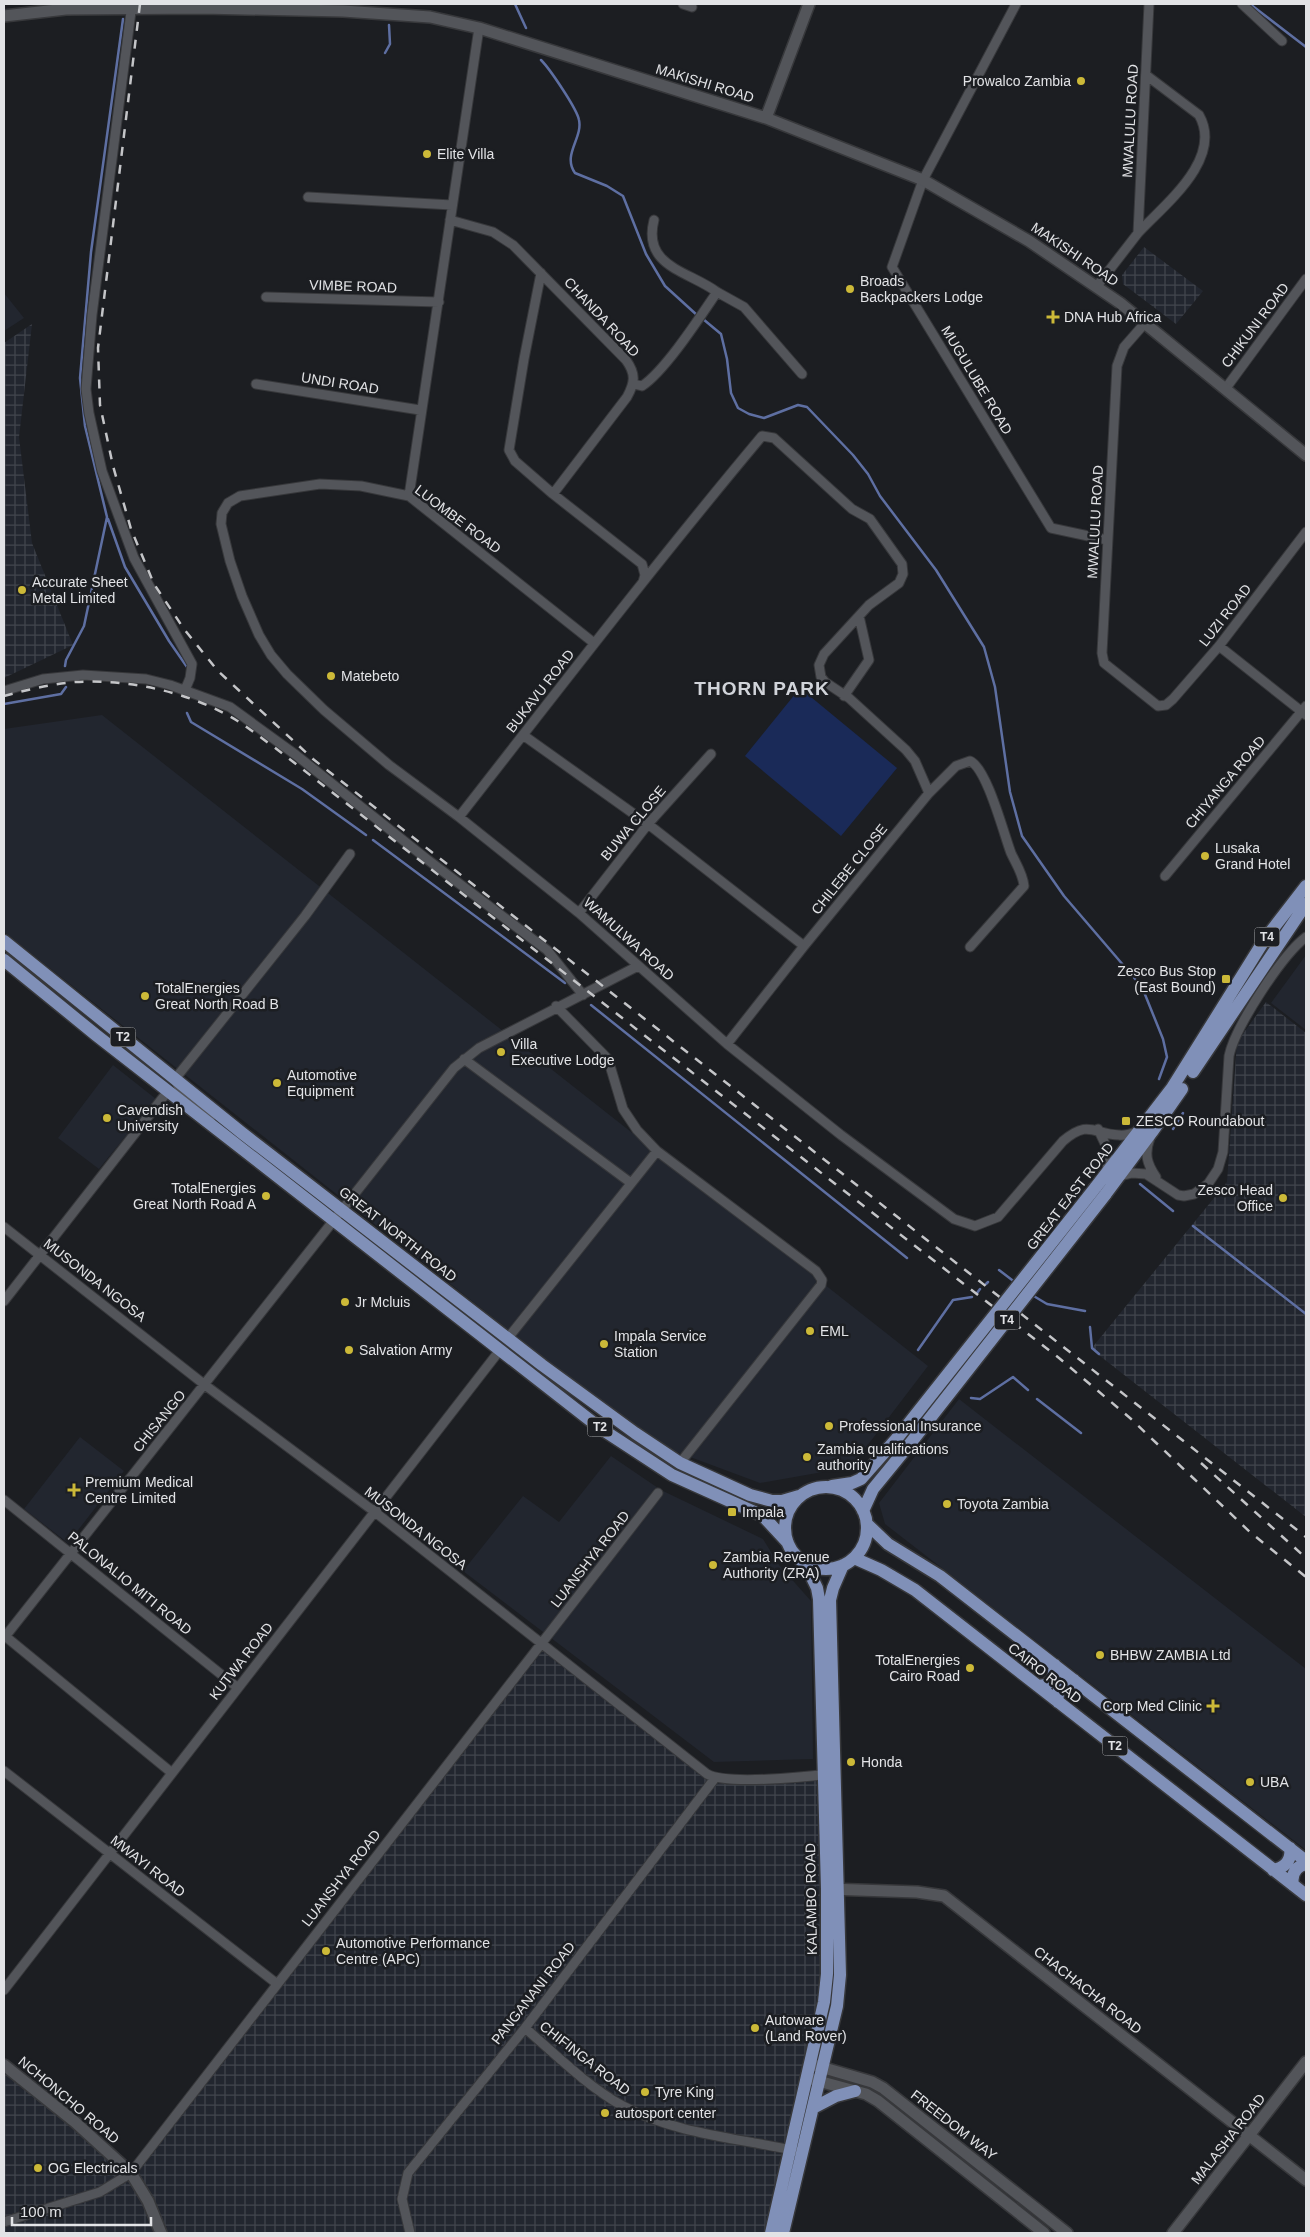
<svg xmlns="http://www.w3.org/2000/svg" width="1310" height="2237" font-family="Helvetica,sans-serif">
	<defs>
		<pattern id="industrial-grid" width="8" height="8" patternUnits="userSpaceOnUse" patternTransform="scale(1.25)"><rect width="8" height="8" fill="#22262f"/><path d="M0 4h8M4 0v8" fill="none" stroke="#42454d"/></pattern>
	</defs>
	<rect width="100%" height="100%" fill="#1c1e22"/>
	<path fill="#22262f" d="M4,293L24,318L4,331Z
		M102,715L928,1366L851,1467L760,1483L674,1451L590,1394L4,932V729Z
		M1306,955V1030L1271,1003Z
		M113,1065L156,1099L99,1169L58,1138Z
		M959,1399L1306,1669V1850L885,1524L879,1503Z
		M80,1437L124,1471L68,1543L24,1509Z
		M611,1456L661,1490L763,1539L779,1565L811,1601L813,1759L714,1762L463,1571L523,1496L559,1522Z"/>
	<path fill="url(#industrial-grid)" d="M1144,247L1203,291L1176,324L1123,284L1122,275Z
		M32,324L19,437L32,543L73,645L4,678V343Z
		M1266,1002L1306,1033V1517L1091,1349L1227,1182L1237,1042Z
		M538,1646L713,1780L831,1770L835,1973L764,2233H4V2067L128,2171Z"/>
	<path fill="#1a2a58" d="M800,688L897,768L841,836L745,756Z"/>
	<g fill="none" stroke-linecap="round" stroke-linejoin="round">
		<path stroke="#5e6fa2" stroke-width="2.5" d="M515,4L526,28
			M1250,4L1306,47
			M385,53L390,44L389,25
			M541,60C550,69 577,109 579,120C583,138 562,155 575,173L607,186L623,196L646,254L665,286L698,316
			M703,319L721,334L727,359L731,393L738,408L749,414L764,418L798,405L807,407L853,455L868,474L880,496L936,570L984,647L995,687L1010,792L1022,836L1064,896L1142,987L1163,1039L1167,1057L1159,1079
			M108,519L125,567L169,641L187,667
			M65,666L66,660L84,626L107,517L85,426L80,378L91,252L123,19
			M4,704L61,694L66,687
			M187,713L191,722L302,789L366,835
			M373,840L565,983
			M591,1005L907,1258
			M1173,1129L1183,1113
			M1140,1184L1173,1211
			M1193,1226L1306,1314
			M999,1270L1016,1283
			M986,1284L988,1282
			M977,1293L980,1289
			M1032,1295L1047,1304L1085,1311
			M1090,1327L1092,1348L1099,1354
			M918,1350L953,1300L972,1297
			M971,1398L980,1399L1013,1377L1028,1390
			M1037,1399L1081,1433"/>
		<defs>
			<path id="street" d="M132,4L92,315L86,389L89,413L102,471L134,558L192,664L190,678L185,690
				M683,4L692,7
				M1016,4L923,180L892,267L1051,528L1107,540
				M1242,4L1282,41
				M308,197L452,205
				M450,220L493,232L513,245L626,360C636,374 635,382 627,397L553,494
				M654,220C642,267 689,271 717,292
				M1138,233C1164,205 1224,159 1199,115L1146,75
				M541,273L524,359L509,450L515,461L553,494L642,564L645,575L643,582
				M1097,286L1138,233L1149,4
				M266,297L439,302
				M1145,323L1124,347L1117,366L1102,653L1104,663L1158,706L1166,705L1173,699L1219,646L1306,532
				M256,384L420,410
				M634,384L642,386C665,371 700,317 717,292L744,307L802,374
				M1226,388L1306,279
				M409,496L479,28
				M594,643L409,496L361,486L320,484L240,496L228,503L222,513L221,524L230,561L242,596L259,635L271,655L287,674L324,710L389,765L459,817L579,913L727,1044L841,1135L954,1219L975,1226L998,1217L1063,1141C1089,1119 1093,1134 1119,1135C1126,1136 1133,1133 1139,1131
				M1219,646L1306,715
				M4,691L43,679L83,675L146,679L170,685L230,707L296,755L428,860L547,950L583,995
				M844,696L869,660L859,616
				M523,735L648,824L804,946
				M459,817C559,689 658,560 762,436L774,438L852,509L870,519L902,564L903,574L899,583L869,605L824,654L819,665L821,677L825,682L849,698L906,750L915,761L929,793
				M1165,876L1306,706
				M579,913L648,824L711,754
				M556,1006L608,1059L623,1109L637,1130L657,1151
				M727,1044L804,946L929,793L956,766L970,761C987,768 1004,835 1011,853C1016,864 1023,874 1024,886L970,947
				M464,1059L631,1183
				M210,1120C201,1104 181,1098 175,1079L305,916L350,854
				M1098,1129L1108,1150L1107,1171
				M1150,1138C1144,1154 1147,1164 1156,1177
				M1120,1176L1132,1173L1146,1174L1178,1195L1184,1196L1194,1194L1208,1184L1218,1169L1223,1152L1229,1056C1235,1027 1282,955 1306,937
				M4,1227L205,1385L375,1512L707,1774C726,1785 804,1777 830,1774
				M4,1301L168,1091
				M508,1338L657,1151L816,1271L822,1280L821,1285L680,1463
				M4,1500L238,1688
				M5,1636L172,1773
				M4,1638L454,1068L479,1048L638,966
				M4,1771L276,1983
				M4,1990L500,1350
				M525,2028C555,2054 588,2087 623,2106C676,2134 738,2138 796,2151
				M4,2222L100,2192L131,2173L658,1493
				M410,2233L402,2199L408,2173L525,2028L715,1778"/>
			<path id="secondary" d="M4,16L66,9L203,8L343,11L430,17L479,28L766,118L923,180L1029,241L1120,303L1306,455
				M766,118L809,4
				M829,1889L917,1892L944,1896L1306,2180
				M4,2065L75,2122L131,2173L148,2201L161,2233
				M814,2065L872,2082L883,2088L1067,2233
				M811,2079L866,2094L878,2101L1044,2233
				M1173,2233L1306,2062"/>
			<path id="primary" d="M4,941L242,1133L542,1365L635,1433L680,1463L750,1495L772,1501H782L799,1496
				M4,960L96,1035L600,1428L672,1475L763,1516L788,1543
				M1193,1072L1306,904
				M1095,1188L1172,1088L1265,939L1306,886
				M1105,1195L1152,1132L1182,1089
				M832,1486L852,1483L861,1479L898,1437
				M785 1528a41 41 0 1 1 82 0a41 41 0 1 1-82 0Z
				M863,1511L873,1489L909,1445
				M867,1524L888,1544L940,1576L1306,1861
				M854,1558L881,1570L915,1590L1306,1895
				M1038,1686L1046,1685L1053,1679L1055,1665
				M1058,1702C1056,1690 1062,1682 1074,1680
				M1273,1870C1285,1868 1292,1860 1290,1848
				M1293,1885C1291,1874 1296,1866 1306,1864
				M813,2108L836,2096L855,2091
				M771,2233L824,2002L827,1974V1889L819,1599L817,1588L804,1561
				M783,2233L837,2006L840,1975L830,1600L833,1588L843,1565"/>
		</defs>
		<use href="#street" stroke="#37383b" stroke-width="11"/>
		<use href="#secondary" stroke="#37383b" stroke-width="14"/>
		<use href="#primary" stroke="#37383b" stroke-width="15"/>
		<use href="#street" stroke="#53555a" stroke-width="9"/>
		<use href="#secondary" stroke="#53555a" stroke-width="11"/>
		<use href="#primary" stroke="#8090b8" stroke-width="12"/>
		<path stroke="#c4c5c8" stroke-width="2.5" stroke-dasharray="9 9" stroke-linecap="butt" d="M140,4L98,348L100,405L113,466L131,529L154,584L184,629L218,671L313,759L1306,1537
			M4,696C27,690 51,684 75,682C129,679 190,692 236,720C249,728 261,738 274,747L1059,1358L1130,1418L1251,1533L1306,1577
			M1201,1463L1306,1558"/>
		<defs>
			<path id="primary-bridge" d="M898,1437L1095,1188
				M909,1445L1105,1195"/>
		</defs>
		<use href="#primary-bridge" stroke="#37383b" stroke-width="15" stroke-linecap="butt"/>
		<use href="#primary-bridge" stroke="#8090b8" stroke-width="12"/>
	</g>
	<g fill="#ccb938" stroke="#1c1e22" stroke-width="2">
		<circle cx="1081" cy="81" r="5"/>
		<circle cx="427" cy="154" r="5"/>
		<circle cx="850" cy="289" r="5"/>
		<path d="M1050.5 309.5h5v5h5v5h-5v5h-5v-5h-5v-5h5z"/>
		<circle cx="22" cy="590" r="5"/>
		<circle cx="331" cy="676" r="5"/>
		<circle cx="1205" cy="856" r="5"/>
		<rect x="1221" y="974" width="10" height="10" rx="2.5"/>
		<circle cx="145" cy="996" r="5"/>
		<circle cx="501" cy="1052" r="5"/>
		<circle cx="277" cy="1083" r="5"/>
		<circle cx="107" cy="1118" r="5"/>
		<rect x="1121" y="1116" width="10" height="10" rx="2.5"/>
		<circle cx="266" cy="1196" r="5"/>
		<circle cx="1283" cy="1198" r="5"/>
		<circle cx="345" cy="1302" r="5"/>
		<circle cx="810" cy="1331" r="5"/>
		<circle cx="604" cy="1344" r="5"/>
		<circle cx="349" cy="1350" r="5"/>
		<circle cx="829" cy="1426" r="5"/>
		<circle cx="807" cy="1457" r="5"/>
		<path d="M71.5 1482.5h5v5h5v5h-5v5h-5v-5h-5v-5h5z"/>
		<circle cx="947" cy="1504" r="5"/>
		<rect x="727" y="1507" width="10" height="10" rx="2.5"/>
		<circle cx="713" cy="1565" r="5"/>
		<circle cx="1100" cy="1655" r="5"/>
		<circle cx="970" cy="1668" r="5"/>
		<path d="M1210.5 1698.5h5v5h5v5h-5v5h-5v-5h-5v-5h5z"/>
		<circle cx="851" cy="1762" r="5"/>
		<circle cx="1250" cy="1782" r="5"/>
		<circle cx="326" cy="1951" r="5"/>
		<circle cx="755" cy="2028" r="5"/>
		<circle cx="645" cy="2092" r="5"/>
		<circle cx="605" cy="2113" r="5"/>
		<circle cx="38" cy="2168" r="5"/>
	</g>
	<g text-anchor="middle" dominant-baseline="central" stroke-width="5" stroke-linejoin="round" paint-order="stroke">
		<g fill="#1c1e22" stroke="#a7a8ab" stroke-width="1">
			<rect x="1254.5" y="927.5" width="25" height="19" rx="4"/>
			<rect x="110.5" y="1027.5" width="25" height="19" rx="4"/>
			<rect x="994.5" y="1310.5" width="25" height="19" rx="4"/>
			<rect x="587.5" y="1417.5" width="25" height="19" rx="4"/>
			<rect x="1102.5" y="1736.5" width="25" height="19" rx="4"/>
		</g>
		<g font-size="12" font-weight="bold" fill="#e2e3e6">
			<text x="1267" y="937">T4</text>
			<text x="123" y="1037">T2</text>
			<text x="1007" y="1320">T4</text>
			<text x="600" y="1427">T2</text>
			<text x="1115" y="1746">T2</text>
		</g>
		<g font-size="14" fill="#e2e3e6" stroke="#1c1e22" text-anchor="start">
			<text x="1071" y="81" text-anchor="end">Prowalco Zambia</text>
			<text x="437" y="154">Elite Villa</text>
			<text x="860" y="281">Broads<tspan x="860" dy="16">Backpackers Lodge</tspan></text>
			<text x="1064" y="317">DNA Hub Africa</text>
			<text x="32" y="582">Accurate Sheet<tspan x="32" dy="16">Metal Limited</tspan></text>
			<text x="341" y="676">Matebeto</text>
			<text x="1215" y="848">Lusaka<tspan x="1215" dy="16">Grand Hotel</tspan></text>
			<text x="1216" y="971" text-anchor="end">Zesco Bus Stop<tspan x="1216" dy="16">(East Bound)</tspan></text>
			<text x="155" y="988">TotalEnergies<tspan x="155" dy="16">Great North Road B</tspan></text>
			<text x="511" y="1044">Villa<tspan x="511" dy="16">Executive Lodge</tspan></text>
			<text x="287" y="1075">Automotive<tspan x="287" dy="16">Equipment</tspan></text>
			<text x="117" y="1110">Cavendish<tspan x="117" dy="16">University</tspan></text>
			<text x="1136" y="1121">ZESCO Roundabout</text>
			<text x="256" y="1188" text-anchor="end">TotalEnergies<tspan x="256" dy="16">Great North Road A</tspan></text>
			<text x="1273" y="1190" text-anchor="end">Zesco Head<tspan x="1273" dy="16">Office</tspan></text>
			<text x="355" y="1302">Jr Mcluis</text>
			<text x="820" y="1331">EML</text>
			<text x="614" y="1336">Impala Service<tspan x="614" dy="16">Station</tspan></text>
			<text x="359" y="1350">Salvation Army</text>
			<text x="839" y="1426">Professional Insurance</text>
			<text x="817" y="1449">Zambia qualifications<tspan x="817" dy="16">authority</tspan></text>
			<text x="85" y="1482">Premium Medical<tspan x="85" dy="16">Centre Limited</tspan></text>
			<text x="957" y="1504">Toyota Zambia</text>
			<text x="742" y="1512">Impala</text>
			<text x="723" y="1557">Zambia Revenue<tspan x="723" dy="16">Authority (ZRA)</tspan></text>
			<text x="1110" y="1655">BHBW ZAMBIA Ltd</text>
			<text x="960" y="1660" text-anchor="end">TotalEnergies<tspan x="960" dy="16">Cairo Road</tspan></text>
			<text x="1202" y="1706" text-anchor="end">Corp Med Clinic</text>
			<text x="861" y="1762">Honda</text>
			<text x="1260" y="1782">UBA</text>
			<text x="336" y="1943">Automotive Performance<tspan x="336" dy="16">Centre (APC)</tspan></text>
			<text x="765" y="2020">Autoware<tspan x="765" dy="16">(Land Rover)</tspan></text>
			<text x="655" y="2092">Tyre King</text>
			<text x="615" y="2113">autosport center</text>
			<text x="48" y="2168">OG Electricals</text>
		</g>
		<g font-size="14" fill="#e2e3e6" stroke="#1c1e22">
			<text transform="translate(705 83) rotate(17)">MAKISHI ROAD</text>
			<text transform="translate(1130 121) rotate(-87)">MWALULU ROAD</text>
			<text transform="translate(1075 254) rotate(34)">MAKISHI ROAD</text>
			<text transform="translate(353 286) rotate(2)">VIMBE ROAD</text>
			<text transform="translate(602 317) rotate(47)">CHANDA ROAD</text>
			<text transform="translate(1255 325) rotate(-53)">CHIKUNI ROAD</text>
			<text transform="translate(977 380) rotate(59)">MUGULUBE ROAD</text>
			<text transform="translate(340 383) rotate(9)">UNDI ROAD</text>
			<text transform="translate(458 519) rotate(37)">LUOMBE ROAD</text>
			<text transform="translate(1095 522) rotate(-87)">MWALULU ROAD</text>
			<text transform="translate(1225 615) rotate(-52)">LUZI ROAD</text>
			<text transform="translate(540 691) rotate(-52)">BUKAVU ROAD</text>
			<text transform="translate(1225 782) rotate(-50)">CHIYANGA ROAD</text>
			<text transform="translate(633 823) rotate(-50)">BUWA CLOSE</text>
			<text transform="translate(849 869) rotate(-51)">CHILEBE CLOSE</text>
			<text transform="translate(629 939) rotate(42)">WAMULWA ROAD</text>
			<text transform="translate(1070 1196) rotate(-52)">GREAT EAST ROAD</text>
			<text transform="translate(398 1234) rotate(38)">GREAT NORTH ROAD</text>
			<text transform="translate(95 1280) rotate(38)">MUSONDA NGOSA</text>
			<text transform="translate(159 1421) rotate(-51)">CHISANGO</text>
			<text transform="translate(416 1528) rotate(38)">MUSONDA NGOSA</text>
			<text transform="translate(590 1559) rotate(-52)">LUANSHYA ROAD</text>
			<text transform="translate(130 1583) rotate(39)">PALONALIO MITI ROAD</text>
			<text transform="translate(241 1661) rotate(-52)">KUTWA ROAD</text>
			<text transform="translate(1045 1673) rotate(38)">CAIRO ROAD</text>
			<text transform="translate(148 1866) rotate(38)">MWAYI ROAD</text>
			<text transform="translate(341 1878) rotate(-52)">LUANSHYA ROAD</text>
			<text transform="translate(811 1899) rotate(-91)">KALAMBO ROAD</text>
			<text transform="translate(1088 1990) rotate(38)">CHACHACHA ROAD</text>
			<text transform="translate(533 1993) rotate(-52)">PANGANANI ROAD</text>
			<text transform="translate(585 2058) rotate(38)">CHIFINGA ROAD</text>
			<text transform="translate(69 2100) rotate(40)">NCHONCHO ROAD</text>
			<text transform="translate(954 2125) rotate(38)">FREEDOM WAY</text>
			<text transform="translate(1228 2139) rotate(-52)">MALASHA ROAD</text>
		</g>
		<g font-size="19" font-weight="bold" letter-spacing="1" fill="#d1d4da" stroke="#1c1e22">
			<text x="762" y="688">THORN PARK</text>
		</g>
	</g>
	<rect width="1310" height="2237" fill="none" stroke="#e2e3e6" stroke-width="10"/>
	<path d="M12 2217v8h139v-8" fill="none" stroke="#e2e3e6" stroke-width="2.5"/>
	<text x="20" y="2217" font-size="15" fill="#e2e3e6" stroke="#1c1e22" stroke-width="4" paint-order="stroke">100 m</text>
</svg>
